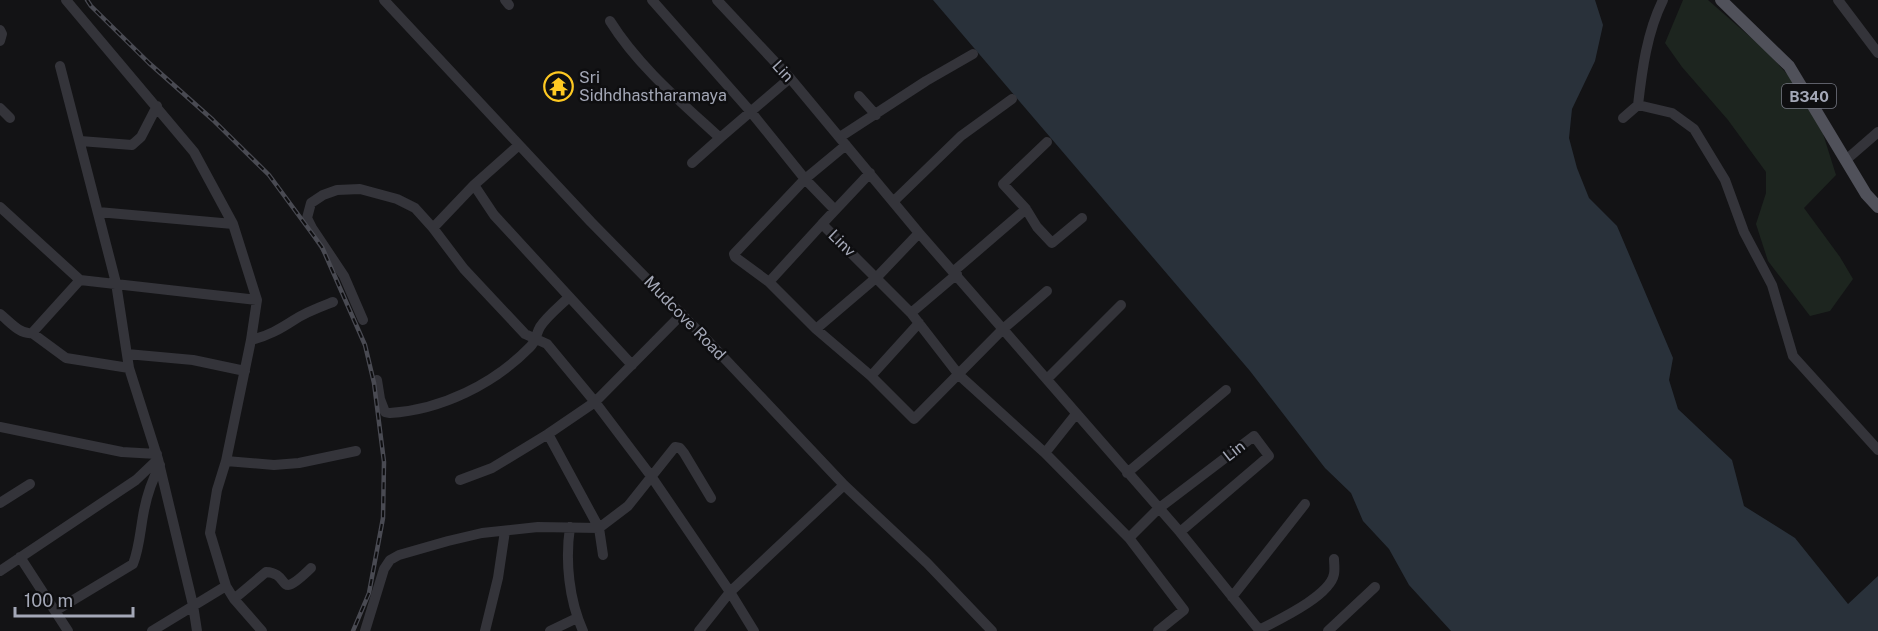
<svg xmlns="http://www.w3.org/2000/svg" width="1878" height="631" font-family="'Public Sans',sans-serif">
	<rect width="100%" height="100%" fill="#131315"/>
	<path fill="#1d251f" d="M1683,0H1708L1764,49L1813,102L1836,175L1804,208L1840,257L1853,279L1830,311L1810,316L1768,261L1756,224L1766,193V172L1728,120L1682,67L1665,43Z"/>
	<path fill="#29313a" d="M933,0H1595L1603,25L1595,61L1572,109L1569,138L1577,168L1589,198L1617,226L1673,358L1669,380L1678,409L1732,460L1744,506L1795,538L1848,604L1878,576V631H1451L1409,585L1389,549L1363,521L1351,493L1325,468L1250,371Z"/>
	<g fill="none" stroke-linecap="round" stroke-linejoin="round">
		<path stroke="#34343a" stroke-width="10" d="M66,0L194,152L233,224L257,300L251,340L226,461L217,490L210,533L226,586L234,599L262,631
			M384,0L591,222L709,342L844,485L927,563L992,631
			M505,0L509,5
			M652,0L751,112L805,179L846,145
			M717,0L790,78L919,233L1180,532L1260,631
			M1838,0L1878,53
			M610,21C638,66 681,102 720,138L790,78
			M0,30L2,34L0,41
			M60,66L116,283L129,368L158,459L193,605L197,631
			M859,96L876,115
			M1638,105L1672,113L1694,129L1725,180L1744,232L1772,285L1793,356L1878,450
			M0,108L10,118
			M1623,118L1638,105C1642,70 1647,32 1663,0
			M840,137L926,81L973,54
			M80,141L132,145L141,137L157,106
			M1847,159L1878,132
			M692,163L720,138
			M870,173L822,224L911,313L959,375L1045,453L1076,414
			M474,185L494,215L632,365
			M894,201L961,136L1012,99
			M0,207L80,280
			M1026,209L1003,184L1047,142
			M98,212L233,224
			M433,228L474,185L519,145
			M919,233L877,277L816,329L871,376L914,419L1003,329L1047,291
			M954,271L1026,209L1037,227L1052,243L1082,218
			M769,282L735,257L734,254L805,179L835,210
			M911,313L957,274
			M0,314C9,321 20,335 32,333L80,280L257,300
			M363,320L344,276L312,228L307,218L311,203L323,195L337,190L360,189L397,199L415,208L433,228L464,269L525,334L547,344L595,402L651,476L730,592L754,631
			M816,329L769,282L822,224
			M32,333L66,358L129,368
			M251,340C268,336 280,329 294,320C306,312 320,307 333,302
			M127,354L193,360L245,371
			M871,376L919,323
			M1047,379L1121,305
			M377,380L380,399L385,412L390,413C441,410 494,384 530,347C536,341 536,334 540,327C547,316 560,306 569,297
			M0,427L122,452L157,454
			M548,434L599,528L603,555
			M1045,453L1129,538L1184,610L1158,631
			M226,461L274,465L299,463L356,451
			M1127,473L1226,390
			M460,480L492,468L548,434L595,402L682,314
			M0,503L30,484
			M570,527C565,561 569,600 583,631
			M1129,538L1158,509L1254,436L1269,456L1180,532
			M20,557L68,631
			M0,571L136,480L158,459
			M1232,597L1305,504
			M234,599L266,572C292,573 275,603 311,568
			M55,611L133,564C139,549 140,533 143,516C146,498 151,482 160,465
			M1259,630C1278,620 1330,596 1334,574C1335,569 1334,563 1334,559
			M152,631L226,586
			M365,631L384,569L390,560L399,555L448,541L482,533L538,527L599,528L628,506L675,447L680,448L684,453L711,498
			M485,631L498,578L505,531
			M550,631L577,618
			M699,631L730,592L844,485
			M1328,631L1375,587"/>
		<path stroke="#50515a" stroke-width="12" d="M1721,0L1789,66L1866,194L1878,207"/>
		<defs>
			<path id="rail" d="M87,0L91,6L149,63L213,120L269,175L322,247L365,345L374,383L384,462L383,518L369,593L353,631"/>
		</defs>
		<use href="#rail" stroke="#494a52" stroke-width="4.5"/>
		<use href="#rail" stroke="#0e0e10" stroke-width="2" stroke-dasharray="7" stroke-linecap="butt"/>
	</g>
	<defs>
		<symbol id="temple-ring" viewBox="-11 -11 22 22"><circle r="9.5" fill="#0e0e10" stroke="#fec922" stroke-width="1.5"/><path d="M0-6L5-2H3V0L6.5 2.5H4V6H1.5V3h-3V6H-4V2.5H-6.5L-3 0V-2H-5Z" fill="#fec922"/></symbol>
	</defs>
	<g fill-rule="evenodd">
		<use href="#temple-ring" x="542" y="70" width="33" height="33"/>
	</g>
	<g text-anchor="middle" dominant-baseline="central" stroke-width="5" stroke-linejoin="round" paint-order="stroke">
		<rect fill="#0e0e10" stroke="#777a85" stroke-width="1.5" x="1782" y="84" width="54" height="24" rx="4.5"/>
		<g font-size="15" font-weight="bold" fill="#a4a8b7">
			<text x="1809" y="96">B340</text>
		</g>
		<g font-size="16" fill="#a4a8b7" stroke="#0e0e10">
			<text transform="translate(783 71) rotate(47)">Lin</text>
			<text transform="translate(842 243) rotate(44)">Linv</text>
			<text transform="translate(685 318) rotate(46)">Mudcove Road</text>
			<text transform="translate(1234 451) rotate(-38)">Lin</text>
		</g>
		<g font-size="16" fill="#a4a8b7" stroke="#0e0e10" text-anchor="start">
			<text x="579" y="77">Sri<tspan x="579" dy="18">Sidhdhastharamaya</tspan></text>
		</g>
	</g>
	<path d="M15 607v9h118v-9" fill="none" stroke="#a4a8b7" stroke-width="3"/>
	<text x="24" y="607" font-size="18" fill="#a4a8b7" stroke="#0e0e10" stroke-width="4.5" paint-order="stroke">100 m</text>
</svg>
